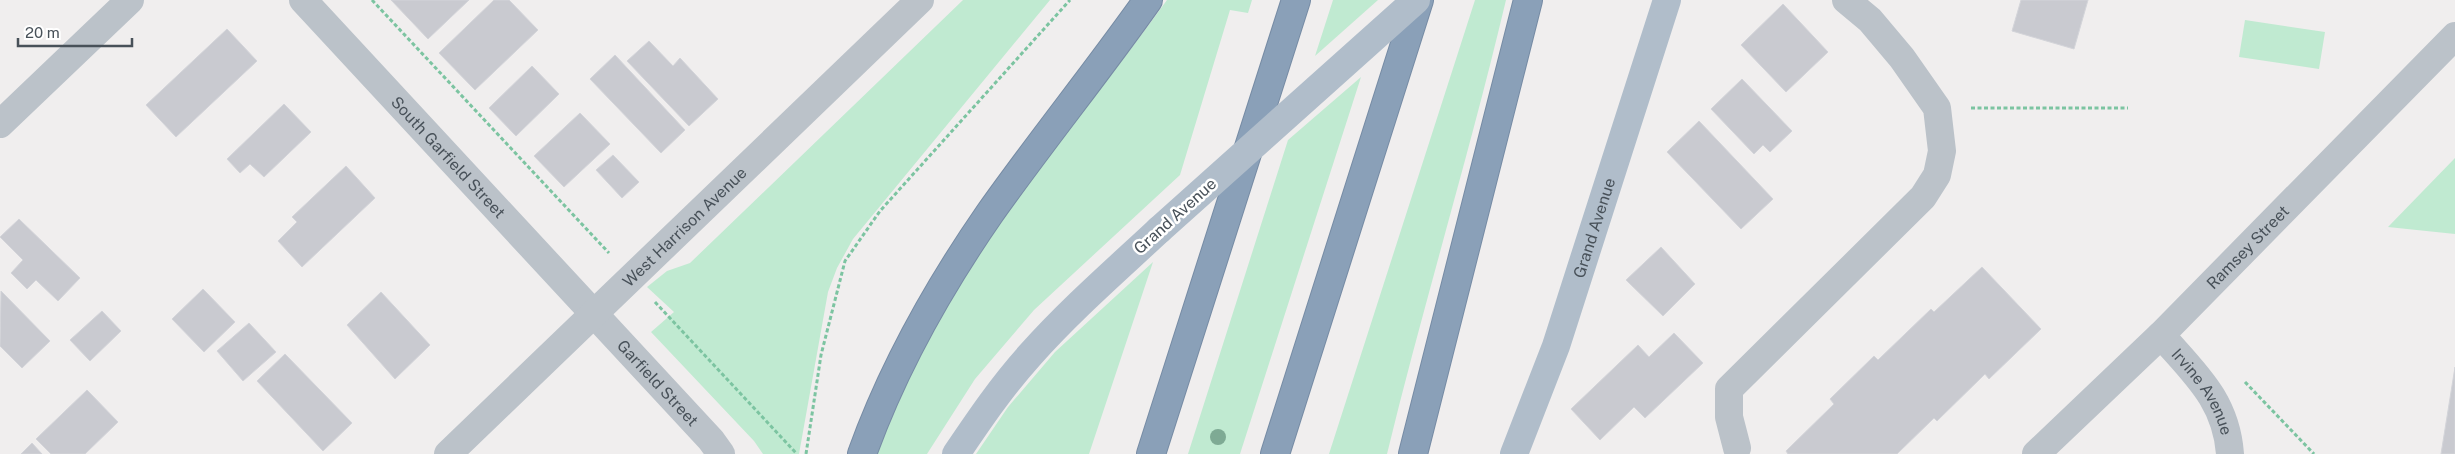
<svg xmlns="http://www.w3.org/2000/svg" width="2455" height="454" font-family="'Public Sans',sans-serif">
	<rect width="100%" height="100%" fill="#f0eeee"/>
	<path fill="#c0ead1" d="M963,0H1050L853,239L837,268L828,292L799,454H763L754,441L651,332L674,312L647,287L667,271L690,263Z
		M1167,0H1252L1248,13L1230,10L1180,175L1034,310L975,379L927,454H877C899,392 929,329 964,274C1025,178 1101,92 1167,0Z
		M1333,0H1378L1315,56Z
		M1475,0H1506C1470,152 1424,302 1387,454H1329Z
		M2245,20L2325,32L2319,69L2239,57Z
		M1361,77L1240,454H1188L1288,140Z
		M2455,158V234L2388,227Z
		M1153,262L1089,454H976L1008,407L1055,352Z"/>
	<path fill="#c9cad0" stroke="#d3d4d9" d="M391,0H469L428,39Z
		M494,0H509L538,30L475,90L439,53Z
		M2021,0H2088L2074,49L2012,31Z
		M1783,4L1828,52L1786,92L1741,45Z
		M227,29L257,61L176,137L146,105Z
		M649,41L673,66L680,58L718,99L689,126L627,61Z
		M615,55L685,130L661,153L590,79Z
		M532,66L559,94L516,136L489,108Z
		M1742,79L1792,131L1770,152L1763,145L1754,154L1711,109Z
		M284,104L311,132L264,177L250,164L240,173L227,159Z
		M580,113L610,144L564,187L534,156Z
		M1699,121L1773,199L1741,229L1667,152Z
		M613,155L639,182L622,198L596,170Z
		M346,166L375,198L302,267L278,241L297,222L292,217Z
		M19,219L80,278L58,301L36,280L27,289L11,273L23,260L0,237Z
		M1661,247L1695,284L1663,316L1626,280Z
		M1982,267L2041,329L1989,379L1985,374L1937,421L1934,418L1897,454H1788L1786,451L1834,404L1830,399L1874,356L1878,360L1931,309L1934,312Z
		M203,289L235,322L204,352L172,319Z
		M1,291L50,341L22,368L0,346Z
		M381,292L430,345L395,379L347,325Z
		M102,311L121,331L90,361L70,340Z
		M249,323L276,352L243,381L217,351Z
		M1674,333L1703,363L1645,418L1634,407L1600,440L1571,409L1638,345L1649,357Z
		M285,354L352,423L323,451L257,381Z
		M2455,367V454H2441Z
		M87,390L118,422L85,454H51L36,439Z
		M32,443L42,454H21Z"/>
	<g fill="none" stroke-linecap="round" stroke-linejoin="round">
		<defs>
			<path id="highway" d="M862,454C893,368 938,288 990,213C1041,141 1097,72 1148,0
				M1151,454L1296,0
				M1275,454L1419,0
				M1413,454L1528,0"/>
		</defs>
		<use href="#highway" stroke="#768ba4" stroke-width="30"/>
		<path stroke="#7cc4a1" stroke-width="3" stroke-dasharray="4 2.5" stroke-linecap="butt" d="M372,0L609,253
			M1971,108H2128
			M655,302L797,454
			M2245,382L2314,454
			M806,454L821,355L845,261L880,211L1070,0"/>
		<g stroke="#bbc2c9" stroke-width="28">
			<path id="s1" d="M303,0L711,440L721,454"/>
			<path d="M0,124L130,0"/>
			<path id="s2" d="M2161,335C2195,374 2226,400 2230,454"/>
			<path d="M1737,448L1729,417V389L1923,197L1937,175L1942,151L1937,108L1902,58L1870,20L1846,0"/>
			<path id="s3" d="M448,454L920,0"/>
			<path id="s4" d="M2036,454L2161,335L2455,36"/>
		</g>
		<g stroke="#b0bdca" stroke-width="28">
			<path d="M956,454C979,420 1002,386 1030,355C1070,310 1115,271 1159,230"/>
			<path id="s5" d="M1514,454L1556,346L1667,0"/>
		</g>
		<use href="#highway" stroke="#8aa0b8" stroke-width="28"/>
		<path stroke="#b0bdca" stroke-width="28" d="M1159,230L1416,0"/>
	</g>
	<circle fill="#7eaa94" cx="1218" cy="437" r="8"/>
	<g text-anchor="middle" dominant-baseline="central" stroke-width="5" stroke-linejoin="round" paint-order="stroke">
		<g font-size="16" fill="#485159" stroke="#fff">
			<text stroke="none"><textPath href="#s1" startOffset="214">South Garfield Street</textPath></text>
			<text transform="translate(1175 216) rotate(-42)">Grand Avenue</text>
			<text stroke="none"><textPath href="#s3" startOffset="328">West Harrison Avenue</textPath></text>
			<text stroke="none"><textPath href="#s5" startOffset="240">Grand Avenue</textPath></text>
			<text stroke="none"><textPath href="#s4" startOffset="296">Ramsey Street</textPath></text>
			<text stroke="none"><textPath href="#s1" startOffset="522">Garfield Street</textPath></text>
			<text stroke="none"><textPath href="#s2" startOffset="71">Irvine Avenue</textPath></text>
		</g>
	</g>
	<path d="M18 38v8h114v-8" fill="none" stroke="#485159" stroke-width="2.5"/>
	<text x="25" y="38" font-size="15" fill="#485159" stroke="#ffffff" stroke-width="4" paint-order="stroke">20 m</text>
</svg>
